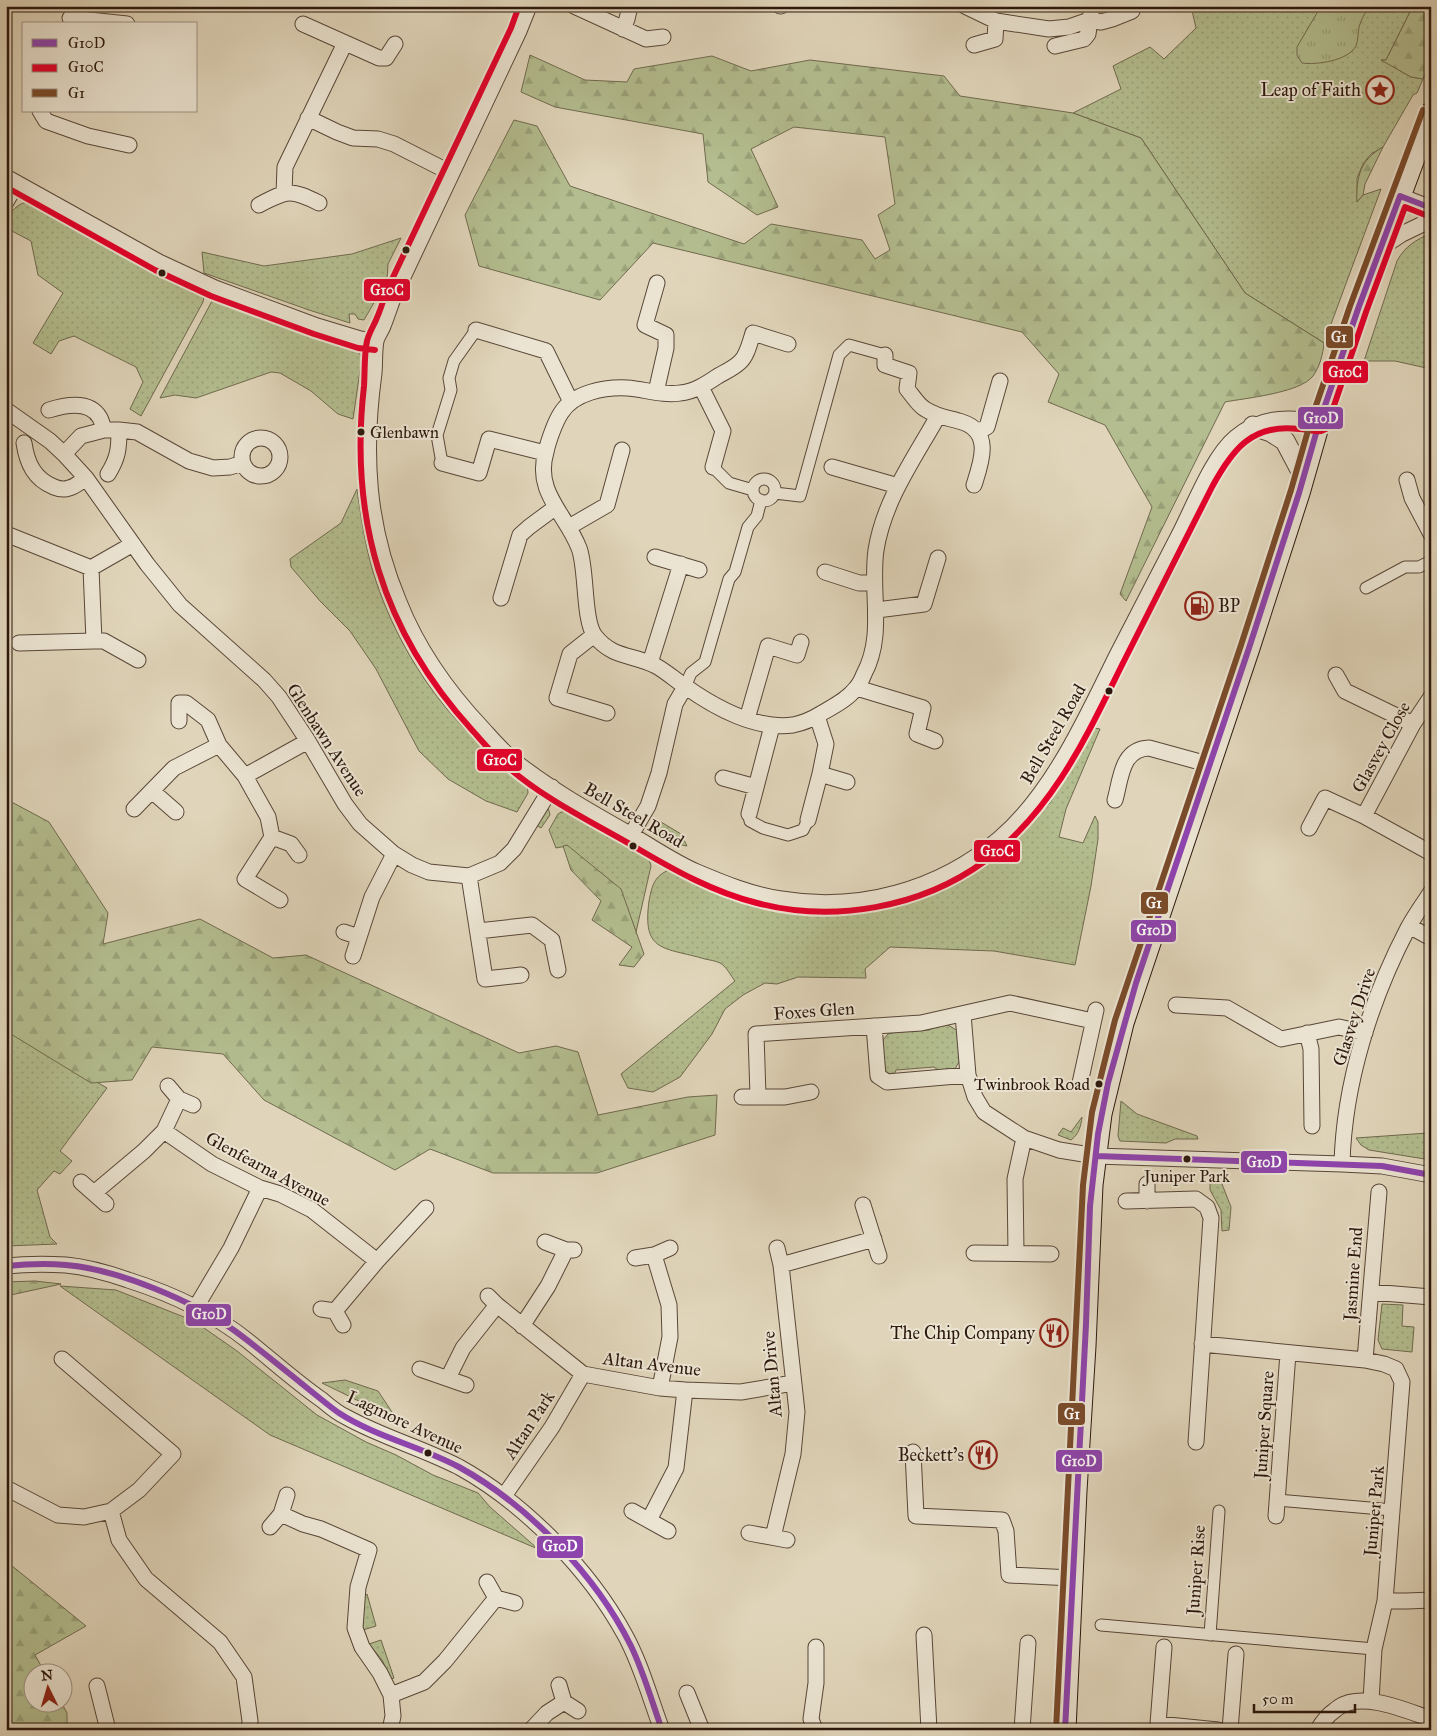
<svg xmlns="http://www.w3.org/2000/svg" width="1437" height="1736" font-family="'IM FELL Great Primer',serif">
	<defs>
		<pattern id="grass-dots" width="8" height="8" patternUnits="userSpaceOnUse" patternTransform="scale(1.25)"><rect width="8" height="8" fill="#b3bd8f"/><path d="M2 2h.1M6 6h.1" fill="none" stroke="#9aa27a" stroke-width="1.8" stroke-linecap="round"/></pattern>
		<pattern id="forest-firs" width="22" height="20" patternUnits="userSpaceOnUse" patternTransform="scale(1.25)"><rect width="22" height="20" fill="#b3bd8f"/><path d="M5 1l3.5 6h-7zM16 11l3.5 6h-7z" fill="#9aa27a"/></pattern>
		<pattern id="park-tufts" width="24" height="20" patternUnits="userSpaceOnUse" patternTransform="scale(1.25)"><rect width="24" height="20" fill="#b3bd8f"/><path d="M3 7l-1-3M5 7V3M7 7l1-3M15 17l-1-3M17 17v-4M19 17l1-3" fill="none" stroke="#9aa27a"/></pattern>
	</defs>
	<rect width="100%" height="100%" fill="#e0d5ba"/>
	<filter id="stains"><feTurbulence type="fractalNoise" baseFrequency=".004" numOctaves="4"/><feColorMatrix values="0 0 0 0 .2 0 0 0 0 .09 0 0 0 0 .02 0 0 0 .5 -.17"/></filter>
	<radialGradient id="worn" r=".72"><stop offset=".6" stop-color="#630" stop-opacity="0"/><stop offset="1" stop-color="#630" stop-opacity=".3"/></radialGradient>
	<path fill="url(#grass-dots)" stroke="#706a4e" d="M1191,6H1251L1270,11L1278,6H1413L1386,60H1382L1411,77L1423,79L1417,93L1413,95L1383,147L1371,154L1363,164L1357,178V202L1363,195L1381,189L1324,343L1245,293L1141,138L1073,113L1121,89L1113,66L1150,47L1164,59L1196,28Z
		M28,202L204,295L203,302L141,416L130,409L143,382L136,367L74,336L59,341L51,354L33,343L63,293L38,275L31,241L10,230L6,235C6,232 5,226 6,222C9,212 18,203 28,202Z
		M1431,233V369L1395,361H1364L1397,261C1405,246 1416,240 1431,233Z
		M401,238L388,264L387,280L364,320L358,319L355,314H349L350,323L309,310L204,273L202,252L264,266L352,254Z
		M212,301L221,303L359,353L362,357L353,419L338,414L311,391L280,373L271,372L196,398L175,395L160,398Z
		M357,489C360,510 363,532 368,553C380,604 407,658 439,699C463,731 496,758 527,783L528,793L517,812L486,801L448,779L419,751L376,669L350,631L320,601L291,567L290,559L341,523Z
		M1094,728L1100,729L1066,809L1059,837L1083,843L1095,816L1098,822V839L1091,886L1075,965L994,951L890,947L865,969L866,978L798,977L777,984L765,983L743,995L725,1009L712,1034L680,1077L653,1092L628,1088L621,1074L735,981C731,976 726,966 720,963C716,961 710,960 705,959C664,947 642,953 649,901C652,886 654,876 669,870L729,899L771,910L804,915H834L886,908L942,889L970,875L990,860L1050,803Z
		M548,807L550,815L541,828L536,825Z
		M565,810L574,813L649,859L651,866L636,932L567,846L556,848L549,830L558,814Z
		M656,819L681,834L687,846C673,844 663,836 654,826Z
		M941,1025H948L958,1031L961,1058L955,1069L939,1071L934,1067L896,1070L894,1075L888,1073L883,1066V1040L888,1034L896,1032L929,1030Z
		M6,1030L107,1088L60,1151L72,1161L60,1174L54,1171L37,1190L50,1237L57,1244L6,1246Z
		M1121,1101L1137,1114L1197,1136L1198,1139H1175L1166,1143L1120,1141L1118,1136Z
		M1082,1117C1081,1126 1079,1134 1071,1140L1058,1135L1063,1128L1071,1132Z
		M1428,1133L1431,1134V1160L1369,1150L1361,1145L1356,1138Z
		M1220,1179L1231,1207L1229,1230L1222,1231L1221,1210L1210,1190V1180Z
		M60,1286L116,1290L194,1321L237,1351L317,1415L366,1442L396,1455L433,1475L478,1493L490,1507L538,1549L270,1435Z
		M1382,1304L1403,1305L1402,1326L1414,1327L1412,1352L1382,1349L1378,1340Z
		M345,1380L378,1391L398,1421L392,1420L363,1403L322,1383Z
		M367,1594L376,1626L363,1630L362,1625L363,1598Z
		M381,1640L394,1678L391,1679L382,1660L369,1644Z"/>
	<path fill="url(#forest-firs)" stroke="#706a4e" d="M1413,6H1431V59L1423,79L1411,77L1381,60H1386Z
		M530,55L585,80L627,82L634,69L712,56L751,71L810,60L944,76L960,96L1073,113L1141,138L1245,293L1324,343C1323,354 1320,366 1313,376C1300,393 1246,398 1225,402L1126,601L1120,594L1152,507L1105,425L1048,402L1059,374L1022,332L653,243L600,300L479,266L465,215L514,120L537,126L570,186L744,244L771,224L862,240L875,259L890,250L878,215L895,204L885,137L794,127L751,149L778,207L757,215L708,182L703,134L555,107L521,92Z
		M1383,147L1365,184L1363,195L1357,202C1356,177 1360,160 1383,147Z
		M6,799L49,822L108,913L103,944L200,919L273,958L306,955L519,1053L556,1046L578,1052L598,1115L688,1097L717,1095L715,1135L597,1173H493L430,1149L395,1170L264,1100L223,1054L152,1047L132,1080L91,1083L6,1031Z
		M567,845L621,889L644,954L634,967L619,965L632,947L592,920L601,901L571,870L563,846Z
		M35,1281L61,1284L6,1296V1282Z
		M6,1561L86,1626L35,1655L45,1673L32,1674V1704H62L67,1713V1730H6Z"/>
	<path fill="url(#park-tufts)" stroke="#706a4e" d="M1321,6H1370C1365,12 1361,20 1359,27C1358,33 1358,41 1356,46C1348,61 1316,65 1302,63L1297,55V47Z"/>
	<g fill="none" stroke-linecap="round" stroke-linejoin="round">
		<defs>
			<path id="pedestrian" d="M442,463L437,435L451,390L449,378L454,361L476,330
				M713,467L729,483L753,490
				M753 490a11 11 0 1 1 22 0a11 11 0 1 1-22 0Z
				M775,493L800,496L839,355L849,345L885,355
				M1366,588L1405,567H1419L1431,561
				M685,687L691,673L705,662L729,579L735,572L748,527L757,516L761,500
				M749,814L750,821L763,828L788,835L803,830L808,820
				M1277,1500L1393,1510
				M1101,1625L1374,1649
				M1210,1635L1219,1511"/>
			<path id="minor" d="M529,6L519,31L394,296C390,306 387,316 383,326C381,331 377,336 376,341C374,351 375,363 374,373C363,454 367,526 399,602C418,650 448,692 483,729C494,741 505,754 517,763C553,791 594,814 633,836C654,848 674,862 697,872C723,883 752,895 781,899C859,912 939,890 999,839C1052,794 1086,718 1116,657C1137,616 1158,576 1179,535C1193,508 1213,456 1235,438C1259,417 1290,416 1319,423
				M574,6L646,39L663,37
				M780,6H781
				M965,6L996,21L1049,29L1069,27L1089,20L1101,22L1112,19L1132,11
				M70,18L127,24
				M303,24L379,58H386L395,44
				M623,29L627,19L630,6
				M974,45L995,39L996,21
				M1055,46L1084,39L1088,34L1092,6
				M40,111L46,121L88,136L129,145
				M308,118L337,132L353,138L378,139L394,144L451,173
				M6,177L159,262L215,288L317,326L360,339L376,341
				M284,193L285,167L345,43
				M1400,196L1431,208
				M6,202L17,183
				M259,205C287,190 291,189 319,203
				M1381,248L1402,234L1431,220
				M476,330L546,351L571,402
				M788,344L753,333C750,342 747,356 740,362C734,368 725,372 718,376C706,384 694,392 680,393C663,396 644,389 627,388C605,387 574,392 561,413C555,422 548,442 546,452C534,492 566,514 579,548C587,568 583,621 595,636C613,659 634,654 656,666C667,672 675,680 686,687C716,708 755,730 793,725C803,723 814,718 822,713C834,706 848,699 856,688C860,684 862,679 864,674C885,635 870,592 876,550C884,500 914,459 938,416
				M885,355V365L909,373L907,389C913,396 918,405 925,409C937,417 949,418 962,422C993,432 981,463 974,485
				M701,387L723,431L713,467
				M656,392L666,348V335L645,325L657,283
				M6,410L50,441L64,454L86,478L147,564L180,605L264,680L279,697L308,741L345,804L360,824L394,854L412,865L429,872L469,876L500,863L514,849L552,787
				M49,410C65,405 90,400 100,418C102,422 103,426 104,430
				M977,432L987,427L1000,381
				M242 457a19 19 0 1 1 38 0a19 19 0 1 1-38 0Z
				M24,443C27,463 34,479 54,487C59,489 64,490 69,488C75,487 81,481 86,478
				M64,454L81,436L104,430H119L137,432L189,461L213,468L230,467L243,463
				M442,463L479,473L489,439L545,453
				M832,467L898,486
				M108,474C118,458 119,449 119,430
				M1407,480L1412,498L1431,534
				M569,527L607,505L622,450
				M6,534L91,568L133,544
				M655,557L699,570
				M825,572L859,583H874
				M501,598L520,535L529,527L556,507
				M877,610L924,604L938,558
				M594,635L570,654L557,698L607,713
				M94,641H104L138,660
				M19,643L94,641L91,568
				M650,663L681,564
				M1336,675L1345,691L1413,724
				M857,688L923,708L917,734L935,741
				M747,719L768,646L797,655L801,642
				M179,721V703H186L208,720L219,745L245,776L268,817L272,837L245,879L280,900
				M820,774L847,782
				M245,776L308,741
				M723,778L756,787
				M152,791L176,812
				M1115,800C1121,779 1121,749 1149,748L1211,765
				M134,809L174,768L219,745
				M749,814L772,726
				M1364,816L1413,724L1431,697
				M808,820L820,774L826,744L817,716
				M1309,828L1325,798L1364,816L1431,853
				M631,835L648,806L659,773L675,704L685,687
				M272,837L291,844L299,855
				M469,876L485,979L521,975
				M1409,926L1431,938
				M478,931L532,925L552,940L558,970
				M344,932L359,937
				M353,956L372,897L394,854
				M1176,1005L1227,1008L1281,1039L1339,1027L1365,1033
				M963,1014L968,1075L975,1097L984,1112L1024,1138L1059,1150L1096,1156L1342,1164L1382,1166L1431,1175
				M874,1026L878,1076L887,1082L968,1075
				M1307,1033L1311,1049L1312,1126
				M1080,1083L1096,1010
				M168,1086L179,1099L193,1105
				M758,1096L756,1034L921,1023L1010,1003L1093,1021
				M742,1097H785L811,1092
				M164,1131L212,1164L260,1188L280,1194L312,1210L377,1261
				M1342,1164C1344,1083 1371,999 1408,928C1415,915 1423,904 1431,892
				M81,1182L106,1204
				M1147,1184V1201
				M94,1193L144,1151L164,1131L179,1099
				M1126,1201L1196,1199L1207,1207L1211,1218L1196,1442
				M863,1205L879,1256
				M545,1242L566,1250H574
				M974,1253L1051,1254
				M1016,1253L1015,1179L1024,1138
				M654,1255L669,1305L670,1337L660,1388
				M635,1258L654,1255L670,1248
				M781,1265L874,1239
				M6,1266C26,1264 46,1264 66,1265C87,1267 108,1273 128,1280C172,1294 212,1312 248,1341C273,1361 296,1382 322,1400C329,1406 337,1413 346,1417C382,1437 422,1448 459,1467C524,1503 589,1569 625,1635C641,1664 650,1698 662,1730
				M1371,1292L1431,1297
				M488,1296L497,1305L583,1374L660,1388L685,1390L741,1392L793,1383
				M196,1307L231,1248L260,1188
				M321,1309L335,1311L343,1325
				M335,1311L377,1261L426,1208
				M522,1326L548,1286L566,1250
				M1202,1344L1365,1360L1384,1364L1396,1369L1402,1382L1385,1601L1374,1649L1371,1701
				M1365,1360L1379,1192
				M420,1369L466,1385
				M448,1378L463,1348L497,1305
				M913,1452L916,1516L1002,1520L1006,1531L1009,1575L1072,1578
				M6,1488L58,1515L84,1517L111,1511L139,1490L173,1454L62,1359
				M504,1496L552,1427L583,1374
				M111,1511L119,1540L146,1579L220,1642L244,1677L250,1721L249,1730
				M632,1511L668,1531
				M281,1514L303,1524L321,1529L369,1550L358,1587L355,1628L362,1647L380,1673L391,1695L393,1716L390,1730
				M1276,1516L1288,1353
				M649,1520L676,1468L685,1390
				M270,1527L281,1514L287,1495
				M749,1533L787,1540
				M773,1537L793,1454L797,1412L781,1265L777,1248
				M487,1582L496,1598L515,1603
				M1385,1601H1407L1431,1600
				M924,1635L929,1730
				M1164,1647L1158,1724L1218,1730
				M559,1685L564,1702L578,1711
				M97,1686L108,1730
				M687,1693L702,1730
				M391,1695L424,1682L445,1661L496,1598
				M531,1730L547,1713L564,1702
				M815,1730L811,1719L816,1683V1647
				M1022,1730L1028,1643
				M1230,1730L1236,1654
				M1318,1730C1321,1723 1325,1719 1330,1714C1333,1712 1336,1709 1339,1707C1363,1691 1407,1711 1431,1719"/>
			<path id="tertiary" d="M1253,426L1271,432L1285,441L1304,477"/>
			<path id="secondary" d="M1065,1730L1076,1491L1085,1346L1092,1185L1101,1114L1123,1023L1249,648L1299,493L1319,423L1358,309L1431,113"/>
		</defs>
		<use href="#pedestrian" stroke="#594738" stroke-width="13"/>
		<use href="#minor" stroke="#594738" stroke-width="17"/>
		<use href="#tertiary" stroke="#594738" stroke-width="21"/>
		<use href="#secondary" stroke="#2c180d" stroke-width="23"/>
		<use href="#pedestrian" stroke="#ebe4d2" stroke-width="11"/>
		<use href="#minor" stroke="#ebe4d2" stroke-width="15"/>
		<use href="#tertiary" stroke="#ebe4d2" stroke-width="19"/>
		<use href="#secondary" stroke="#ebe4d2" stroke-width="21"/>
		<defs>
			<path id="bus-1" d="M1096,1156L1382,1166L1431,1175
				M6,1266C26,1264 46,1263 66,1265C117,1269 193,1301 235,1331C265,1353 293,1377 322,1400C327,1404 333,1409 339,1413C376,1437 420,1446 459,1467C528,1505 596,1575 631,1646C644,1673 652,1702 662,1730
				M1065,1730L1086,1324L1090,1206L1098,1134L1108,1083L1136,983L1249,648L1299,493L1319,423L1358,309L1400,196L1431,208"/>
			<path id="bus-2" d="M519,6L511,28L386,292C383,302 380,311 376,320C373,327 369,333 367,341C364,355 365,371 364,386C349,518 382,631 472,730C482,741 492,753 503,763C542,798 590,821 635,847C674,870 713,892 757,903C833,923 921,908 985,861C1054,810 1087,735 1124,661C1153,603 1183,545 1212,487C1232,450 1252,423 1299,429C1308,429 1318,434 1326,429L1366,312L1405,207L1428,216
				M6,187L155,270L211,296L314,334L358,348L375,350"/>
			<path id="bus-3" d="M1056,1730L1083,1185L1092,1112L1115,1020L1241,645L1291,490L1311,420L1350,306L1423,110"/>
		</defs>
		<use href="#bus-1" stroke="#ebe4d2" stroke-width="10"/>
		<use href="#bus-2" stroke="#ebe4d2" stroke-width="10"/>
		<use href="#bus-3" stroke="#ebe4d2" stroke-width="10"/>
		<use href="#bus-1" stroke="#8e44ad" stroke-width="6"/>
		<use href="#bus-2" stroke="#e4002b" stroke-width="6"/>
		<use href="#bus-3" stroke="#7a4b2a" stroke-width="6"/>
	</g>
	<defs>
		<symbol id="sight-ring" viewBox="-11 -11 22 22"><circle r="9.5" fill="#ebe4d2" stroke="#8f2418" stroke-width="1.5"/><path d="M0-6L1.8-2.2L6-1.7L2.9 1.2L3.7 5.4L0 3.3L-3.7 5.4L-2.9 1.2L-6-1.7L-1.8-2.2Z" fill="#8f2418"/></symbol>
		<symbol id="fuel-ring" viewBox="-11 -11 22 22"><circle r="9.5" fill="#ebe4d2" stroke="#8f2418" stroke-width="1.5"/><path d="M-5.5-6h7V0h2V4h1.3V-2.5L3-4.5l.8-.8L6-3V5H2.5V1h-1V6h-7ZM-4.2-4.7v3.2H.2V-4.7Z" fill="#8f2418"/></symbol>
		<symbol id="restaurant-ring" viewBox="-11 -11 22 22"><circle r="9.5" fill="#ebe4d2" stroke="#8f2418" stroke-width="1.5"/><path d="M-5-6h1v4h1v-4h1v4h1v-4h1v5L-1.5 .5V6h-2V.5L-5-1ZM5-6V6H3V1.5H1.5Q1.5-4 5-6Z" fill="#8f2418"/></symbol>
	</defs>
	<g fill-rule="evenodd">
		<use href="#sight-ring" x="1364" y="74" width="32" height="32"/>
		<use href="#fuel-ring" x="1183" y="590" width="32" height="32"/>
		<use href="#restaurant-ring" x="1038" y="1317" width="32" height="32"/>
		<use href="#restaurant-ring" x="967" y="1439" width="32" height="32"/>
	</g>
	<g fill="#2c180d" stroke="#ebe4d2" stroke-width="2">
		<circle cx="406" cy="250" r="4.5"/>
		<circle cx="162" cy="273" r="4.5"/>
		<circle cx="361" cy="432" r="4.5"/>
		<circle cx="1109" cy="691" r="4.5"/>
		<circle cx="633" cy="846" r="4.5"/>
		<circle cx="1099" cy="1084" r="4.5"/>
		<circle cx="1187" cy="1159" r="4.5"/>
		<circle cx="428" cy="1453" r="4.5"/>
	</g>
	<g text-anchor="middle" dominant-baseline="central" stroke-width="4" stroke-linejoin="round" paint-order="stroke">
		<g font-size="17" fill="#2c180d" stroke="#ebe4d2" text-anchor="start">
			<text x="370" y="432">Glenbawn</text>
			<text x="1090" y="1084" text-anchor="end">Twinbrook Road</text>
			<text x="1187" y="1176" text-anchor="middle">Juniper Park</text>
		</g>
		<g font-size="18" fill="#2c180d" stroke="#ebe4d2" text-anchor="end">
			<text x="1361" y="90">Leap of Faith</text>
			<text x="1218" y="606" text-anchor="start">BP</text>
			<text x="1035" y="1333">The Chip Company</text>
			<text x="964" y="1455">Beckett's</text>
		</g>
		<g font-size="18" fill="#2c180d" stroke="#ebe4d2">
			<text transform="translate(1053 734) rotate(-60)">Bell Steel Road</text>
			<text transform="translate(327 740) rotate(57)">Glenbawn Avenue</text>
			<text transform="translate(1381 747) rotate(-61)">Glasvey Close</text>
			<text transform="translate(634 815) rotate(30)">Bell Steel Road</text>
			<text transform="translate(814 1011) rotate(-4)">Foxes Glen</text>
			<text transform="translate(1354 1017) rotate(-72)">Glasvey Drive</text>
			<text transform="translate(268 1169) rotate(28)">Glenfearna Avenue</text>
			<text transform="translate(1353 1274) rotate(-86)">Jasmine End</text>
			<text transform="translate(652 1364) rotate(7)">Altan Avenue</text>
			<text transform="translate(772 1374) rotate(-95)">Altan Drive</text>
			<text transform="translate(405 1422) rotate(25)">Lagmore Avenue</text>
			<text transform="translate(529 1425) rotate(-57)">Altan Park</text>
			<text transform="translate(1264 1425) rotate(-86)">Juniper Square</text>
			<text transform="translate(1374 1511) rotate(-85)">Juniper Park</text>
			<text transform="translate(1196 1570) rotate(-86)">Juniper Rise</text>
		</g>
	</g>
	<g stroke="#ebe4d2" stroke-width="2">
		<rect x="363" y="278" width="48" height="24" rx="5" fill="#e4002b"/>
		<rect x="1325" y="325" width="29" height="24" rx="5" fill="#7a4b2a"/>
		<rect x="1322" y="360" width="47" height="24" rx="5" fill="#e4002b"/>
		<rect x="1297" y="406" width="47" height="24" rx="5" fill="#8e44ad"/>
		<rect x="476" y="748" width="47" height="24" rx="5" fill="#e4002b"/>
		<rect x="973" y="839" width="48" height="24" rx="5" fill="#e4002b"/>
		<rect x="1140" y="891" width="29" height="24" rx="5" fill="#7a4b2a"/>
		<rect x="1130" y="919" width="47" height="24" rx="5" fill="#8e44ad"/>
		<rect x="1240" y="1150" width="48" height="24" rx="5" fill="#8e44ad"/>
		<rect x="185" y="1303" width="47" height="24" rx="5" fill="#8e44ad"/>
		<rect x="1057" y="1402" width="29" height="24" rx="5" fill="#7a4b2a"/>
		<rect x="1055" y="1449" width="48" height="24" rx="5" fill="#8e44ad"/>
		<rect x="536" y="1535" width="48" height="24" rx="5" fill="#8e44ad"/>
	</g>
	<g font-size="14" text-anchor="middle" font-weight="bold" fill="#fff">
		<text x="387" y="295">G10C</text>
		<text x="1339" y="342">G1</text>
		<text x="1345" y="377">G10C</text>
		<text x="1321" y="423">G10D</text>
		<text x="500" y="765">G10C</text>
		<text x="997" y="856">G10C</text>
		<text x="1154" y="908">G1</text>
		<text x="1154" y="935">G10D</text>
		<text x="1264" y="1167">G10D</text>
		<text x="209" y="1319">G10D</text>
		<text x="1072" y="1419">G1</text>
		<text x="1079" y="1466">G10D</text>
		<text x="560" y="1551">G10D</text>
	</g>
	<rect width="1437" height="1736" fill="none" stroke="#e0d5ba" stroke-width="25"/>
	<rect x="8" y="8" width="1422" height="1721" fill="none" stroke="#2c180d" stroke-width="2.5"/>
	<rect x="12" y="12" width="1412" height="1711" fill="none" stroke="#2c180d"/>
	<rect x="22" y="22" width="175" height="90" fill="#ebe4d2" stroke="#9f9283"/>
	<rect x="32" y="39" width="25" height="8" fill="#8e44ad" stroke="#9f9283"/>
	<text x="68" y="48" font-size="15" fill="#2c180d">G10D</text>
	<rect x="32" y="64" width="25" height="8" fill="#e4002b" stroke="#9f9283"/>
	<text x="68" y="72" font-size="15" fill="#2c180d">G10C</text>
	<rect x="32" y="89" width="25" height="8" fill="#7a4b2a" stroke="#9f9283"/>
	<text x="68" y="98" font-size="15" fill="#2c180d">G1</text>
	<g transform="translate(48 1688) rotate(355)"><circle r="24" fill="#ebe4d2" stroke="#9f9283"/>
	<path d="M0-4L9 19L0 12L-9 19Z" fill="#8f2418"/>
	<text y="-8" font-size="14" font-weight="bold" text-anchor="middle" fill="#2c180d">N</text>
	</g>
	<path d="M1254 1704v8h101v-8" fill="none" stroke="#2c180d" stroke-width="2.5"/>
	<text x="1262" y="1704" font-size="15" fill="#2c180d" stroke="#ebe4d2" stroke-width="4" paint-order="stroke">50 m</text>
	<rect width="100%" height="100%" filter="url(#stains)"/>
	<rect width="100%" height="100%" fill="url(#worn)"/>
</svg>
